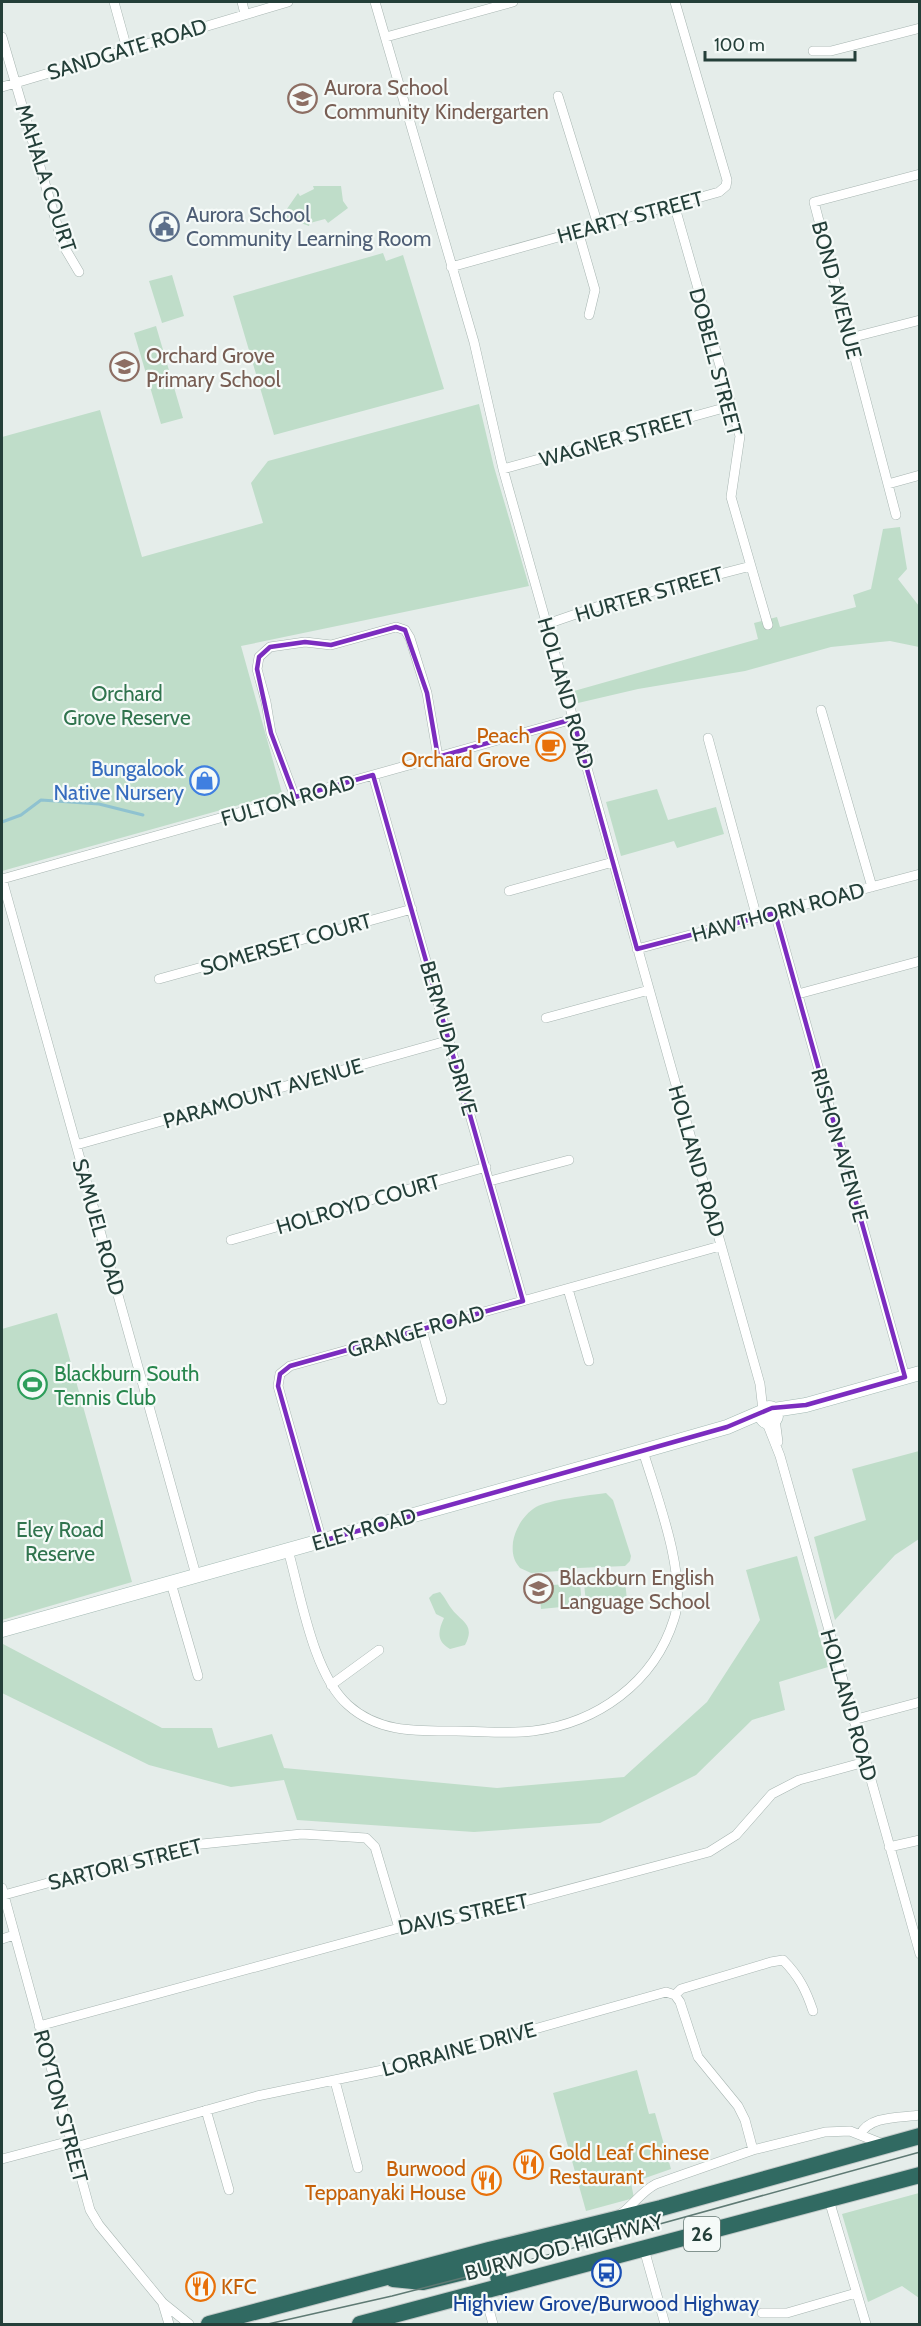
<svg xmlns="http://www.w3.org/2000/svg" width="921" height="2326" font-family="Cabin,sans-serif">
	<rect width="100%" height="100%" fill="#e5edea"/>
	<path fill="#bfddc9" d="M313,186H341L343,201L348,208L328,223L325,219L310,223L309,226L282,216L298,193L300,196L314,189Z
		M383,253L386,261L403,255L444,389L274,435L233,296Z
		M172,275L184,316L162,323L149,281Z
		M156,326L183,418L161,424L134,333Z
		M479,404L494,467L529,586L241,646L282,793L2,871V437L100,410L142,557L263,523L251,483L268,461Z
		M900,527L907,569L898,579L919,606V647L890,641L831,647L745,671L638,689L578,703L574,691L758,639L754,623L777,617L780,627L856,607L853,595L871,589L883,529Z
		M657,789L668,820L716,807L724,834L677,848L674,841L621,856L606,802Z
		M57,1313L132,1582L2,1620V1329Z
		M919,1451V1539L895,1555L835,1620L814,1537L866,1520L852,1469Z
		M606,1493L613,1500L631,1556L630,1561L625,1566L578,1568L573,1570L531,1573L520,1568C513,1560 512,1553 513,1542C515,1529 524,1514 536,1507C548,1500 590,1495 606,1493Z
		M797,1556L828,1667L779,1682L785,1710L752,1720L696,1775L600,1823L474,1832L297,1820L284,1780L231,1787L149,1765L2,1693L3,1644L162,1728H212L218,1748L272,1734L284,1768L497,1788L624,1777L707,1702L760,1620L746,1570Z
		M625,1579L627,1601L586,1605L584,1582Z
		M580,1583L582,1605L541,1609L539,1586Z
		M440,1592C445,1597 447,1603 451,1608C461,1622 476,1624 465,1645L450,1649C436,1641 438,1631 444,1618L436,1614L429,1598L433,1594Z
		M637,2070L649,2114L655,2113L671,2169L631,2183L634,2198L586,2211L553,2093Z
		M919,2193V2298L902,2286L868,2302L842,2214Z"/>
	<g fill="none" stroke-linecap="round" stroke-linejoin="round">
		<path stroke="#8fc2d0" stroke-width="3" d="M2,822L21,815L41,800L99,804L143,815"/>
		<defs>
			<path id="street" d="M114,2L127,49
				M242,2L245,14
				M375,2L474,342L503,469L760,1384L763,1411
				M2,37L63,245L79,272
				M386,37L513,2
				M813,51H831L920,28
				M2,87L288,2
				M558,96L598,225
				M674,204L740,436L731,497L768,625
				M578,231L595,290L589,315
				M451,267L719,192L726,186L727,180L675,2
				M850,338L920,320
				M503,469L731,406
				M888,484L920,475
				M896,515L814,202L920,174
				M547,624L608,603L751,566
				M821,710L872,887
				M708,738L757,918
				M373,775L523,1301
				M295,797L271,733L266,702L257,669L259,657L270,647L305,642L331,645L396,627L405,630L410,638L427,693L438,757
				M509,891L613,862
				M775,913L905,1377
				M637,949L920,874
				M159,979L412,909
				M798,994L920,961
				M546,1018L649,990
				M76,1145L450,1040
				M490,1181L569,1160
				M231,1240L486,1167
				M568,1289L589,1361
				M422,1330L442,1400
				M775,1419L778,1442
				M767,1423L780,1456L920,1954
				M322,1541L278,1386L280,1374L290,1366L720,1246
				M288,1550C301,1596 313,1674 348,1705C379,1733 417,1731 456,1731C481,1731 508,1734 533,1731C597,1723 654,1683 674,1619C688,1577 656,1494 643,1451
				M196,1575L2,879L573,719
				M171,1583L198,1676
				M331,1685L379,1650
				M853,1720L920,1702
				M889,1847L920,1840
				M2,1888L90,2210L99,2225L163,2303L189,2324
				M4,1895L182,1846L302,1834L366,1838L375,1847L399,1928
				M2,1939L14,1935
				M675,1995L680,2002L698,2057L738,2106L745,2120L753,2150
				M39,2026L399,1928L465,1917L709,1852L736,1835L772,1794L799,1780L865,1762
				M335,2081L358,2168
				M206,2110L229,2190
				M860,2135C869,2115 901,2118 920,2115
				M72,2148L257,2096L407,2065L666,1992L675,1995L681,1989L771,1962L783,1960C799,1976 806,1990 813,2011
				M2,2159L70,2141
				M829,2200L866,2324
				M622,2213C634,2204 642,2191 656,2184L753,2150L825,2132L850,2131L883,2144
				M644,2249L665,2324
				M484,2291L493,2324
				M163,2304L169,2324
				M762,2313H787L856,2293"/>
			<path id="secondary" d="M762 1415a7 7 0 1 1 14 0a7 7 0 1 1-14 0Z
				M774,1410L806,1405L920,1373
				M2,1630L643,1451L727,1427L762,1412"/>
			<path id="highway" d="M393,2279L423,2282L488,2266L497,2269L500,2287
				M209,2324L489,2250L661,2208L920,2136
				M360,2324L920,2175"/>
		</defs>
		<use href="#street" stroke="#a7b5b1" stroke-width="10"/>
		<use href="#secondary" stroke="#a3b9b3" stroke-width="15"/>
		<use href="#highway" stroke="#c2c9c8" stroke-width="18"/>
		<use href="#street" stroke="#fff" stroke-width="9"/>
		<use href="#secondary" stroke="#fff" stroke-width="14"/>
		<use href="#highway" stroke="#316a62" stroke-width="16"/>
		<path stroke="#5f7a74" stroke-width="1.5" d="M268,2324L392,2296L497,2269L920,2152"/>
	</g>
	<path fill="none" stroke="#7b2cbf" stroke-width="4.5" stroke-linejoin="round" d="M396,627L405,630L427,693L438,757L573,719L637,949L775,913L905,1377L806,1405L772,1408L727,1427L322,1541L278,1386L280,1374L290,1366L523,1301L373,775L295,797L271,733L257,669L259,657L270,647L305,642L331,645Z"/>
	<defs>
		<symbol id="school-ring" viewBox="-11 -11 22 22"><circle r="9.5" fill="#f5faf8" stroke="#8d6e63" stroke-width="1.5"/><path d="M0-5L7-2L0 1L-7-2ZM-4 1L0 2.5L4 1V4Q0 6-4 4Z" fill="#8d6e63"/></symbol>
		<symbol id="civic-ring" viewBox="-11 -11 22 22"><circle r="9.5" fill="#f5faf8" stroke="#5c6f8a" stroke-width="1.5"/><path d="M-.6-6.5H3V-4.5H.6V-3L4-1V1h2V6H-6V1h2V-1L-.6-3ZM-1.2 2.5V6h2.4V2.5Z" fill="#5c6f8a"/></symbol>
		<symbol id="cafe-ring" viewBox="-11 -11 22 22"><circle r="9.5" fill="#f5faf8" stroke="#e8710a" stroke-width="1.5"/><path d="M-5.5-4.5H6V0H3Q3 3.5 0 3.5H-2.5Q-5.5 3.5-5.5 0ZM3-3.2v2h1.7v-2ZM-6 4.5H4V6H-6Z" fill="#e8710a"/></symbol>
		<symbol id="shop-ring" viewBox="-11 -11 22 22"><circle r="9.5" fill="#f5faf8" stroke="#3f7fe0" stroke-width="1.5"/><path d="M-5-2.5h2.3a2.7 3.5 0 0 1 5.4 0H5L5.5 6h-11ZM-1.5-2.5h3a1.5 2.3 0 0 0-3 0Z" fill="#3f7fe0"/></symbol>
		<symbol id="stadium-ring" viewBox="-11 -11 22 22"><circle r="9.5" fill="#f5faf8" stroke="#2e9e5b" stroke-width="1.5"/><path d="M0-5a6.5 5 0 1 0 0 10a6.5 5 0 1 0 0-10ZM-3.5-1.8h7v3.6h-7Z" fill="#2e9e5b"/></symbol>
		<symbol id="restaurant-ring" viewBox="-11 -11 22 22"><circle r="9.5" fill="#f5faf8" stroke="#e8710a" stroke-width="1.5"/><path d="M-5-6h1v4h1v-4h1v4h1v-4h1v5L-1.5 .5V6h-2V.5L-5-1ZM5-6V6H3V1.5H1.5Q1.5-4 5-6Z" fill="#e8710a"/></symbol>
		<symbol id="bus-ring" viewBox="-11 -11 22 22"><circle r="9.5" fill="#f5faf8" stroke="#1a4fb4" stroke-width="1.5"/><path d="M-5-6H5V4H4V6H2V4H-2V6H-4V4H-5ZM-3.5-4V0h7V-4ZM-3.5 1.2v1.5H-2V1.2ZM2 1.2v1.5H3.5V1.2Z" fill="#1a4fb4"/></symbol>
	</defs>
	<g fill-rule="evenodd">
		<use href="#school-ring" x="286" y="82" width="33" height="33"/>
		<use href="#civic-ring" x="148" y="210" width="33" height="33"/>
		<use href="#school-ring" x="108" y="350" width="33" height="33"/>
		<use href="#cafe-ring" x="534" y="730" width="33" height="33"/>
		<use href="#shop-ring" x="188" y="764" width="33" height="33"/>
		<use href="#stadium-ring" x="16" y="1368" width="33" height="33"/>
		<use href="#school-ring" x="522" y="1572" width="33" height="33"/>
		<use href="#restaurant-ring" x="512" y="2148" width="33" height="33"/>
		<use href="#restaurant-ring" x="470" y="2164" width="33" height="33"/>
		<use href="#bus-ring" x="590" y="2256" width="33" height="33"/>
		<use href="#restaurant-ring" x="184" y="2270" width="33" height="33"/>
	</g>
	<g text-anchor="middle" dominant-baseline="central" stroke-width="4.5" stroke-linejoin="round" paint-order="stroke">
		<rect fill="#f5faf8" stroke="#637772" stroke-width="1.5" x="684" y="2217" width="36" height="34" rx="4.5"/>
		<g font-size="20" font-weight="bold" fill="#243f39">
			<text x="702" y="2234">26</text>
		</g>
		<g font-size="21" fill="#243f39" stroke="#f5faf8">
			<text transform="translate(127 49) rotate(-17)">SANDGATE ROAD</text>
			<text transform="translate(46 178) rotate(72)">MAHALA COURT</text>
			<text transform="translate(630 217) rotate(-15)">HEARTY STREET</text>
			<text transform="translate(837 290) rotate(75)">BOND AVENUE</text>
			<text transform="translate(716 362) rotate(75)">DOBELL STREET</text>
			<text transform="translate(617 438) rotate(-16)">WAGNER STREET</text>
			<text transform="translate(649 594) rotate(-16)">HURTER STREET</text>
			<text transform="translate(566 693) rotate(74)">HOLLAND ROAD</text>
			<text transform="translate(288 800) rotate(-16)">FULTON ROAD</text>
			<text transform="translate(778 912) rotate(-15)">HAWTHORN ROAD</text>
			<text transform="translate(286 944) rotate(-16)">SOMERSET COURT</text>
			<text transform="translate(449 1038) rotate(74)">BERMUDA DRIVE</text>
			<text transform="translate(263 1093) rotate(-16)">PARAMOUNT AVENUE</text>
			<text transform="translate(840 1145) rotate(74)">RISHON AVENUE</text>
			<text transform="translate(697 1161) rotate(74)">HOLLAND ROAD</text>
			<text transform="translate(358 1204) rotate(-16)">HOLROYD COURT</text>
			<text transform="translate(99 1227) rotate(74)">SAMUEL ROAD</text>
			<text transform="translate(416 1331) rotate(-16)">GRANGE ROAD</text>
			<text transform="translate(364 1529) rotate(-16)">ELEY ROAD</text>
			<text transform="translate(849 1705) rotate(74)">HOLLAND ROAD</text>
			<text transform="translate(125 1864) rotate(-14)">SARTORI STREET</text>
			<text transform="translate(463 1914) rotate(-12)">DAVIS STREET</text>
			<text transform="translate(459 2049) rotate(-15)">LORRAINE DRIVE</text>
			<text transform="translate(61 2106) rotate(75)">ROYTON STREET</text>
			<text transform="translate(564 2247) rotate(-15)">BURWOOD HIGHWAY</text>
		</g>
		<g font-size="21" fill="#785e54" stroke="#f5faf8" text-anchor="start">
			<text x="324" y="87">Aurora School<tspan x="324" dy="24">Community Kindergarten</tspan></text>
			<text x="146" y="355">Orchard Grove<tspan x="146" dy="24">Primary School</tspan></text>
			<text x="559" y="1577">Blackburn English<tspan x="559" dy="24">Language School</tspan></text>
		</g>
		<g font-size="21" fill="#4e5e75" stroke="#f5faf8" text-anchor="start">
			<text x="186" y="214">Aurora School<tspan x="186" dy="24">Community Learning Room</tspan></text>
		</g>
		<g font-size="21" fill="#30744e" stroke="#f5faf8">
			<text x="127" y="693">Orchard<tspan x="127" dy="24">Grove Reserve</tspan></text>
			<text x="60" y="1529">Eley Road<tspan x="60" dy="24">Reserve</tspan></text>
		</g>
		<g font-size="21" fill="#c56008" stroke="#f5faf8" text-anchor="end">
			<text x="530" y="735">Peach<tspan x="530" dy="24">Orchard Grove</tspan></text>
			<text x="549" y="2152" text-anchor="start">Gold Leaf Chinese<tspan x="549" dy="24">Restaurant</tspan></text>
			<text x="466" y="2168">Burwood<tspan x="466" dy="24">Teppanyaki House</tspan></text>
			<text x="221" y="2286" text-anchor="start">KFC</text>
		</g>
		<g font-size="21" fill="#366cbe" stroke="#f5faf8" text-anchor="end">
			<text x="184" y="768">Bungalook<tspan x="184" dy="24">Native Nursery</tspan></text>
		</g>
		<g font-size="21" fill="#27864d" stroke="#f5faf8" text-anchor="start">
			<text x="54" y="1373">Blackburn South<tspan x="54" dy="24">Tennis Club</tspan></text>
		</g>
		<g font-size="21" fill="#164399" stroke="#f5faf8">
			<text x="606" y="2303">Highview Grove/Burwood Highway</text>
		</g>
	</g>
	<rect width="921" height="2326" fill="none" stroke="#243f39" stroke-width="6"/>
	<path d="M705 51v9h150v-9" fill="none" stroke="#243f39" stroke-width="3"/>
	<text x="714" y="51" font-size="18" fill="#243f39" stroke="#f5faf8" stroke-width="4.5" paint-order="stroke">100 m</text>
</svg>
